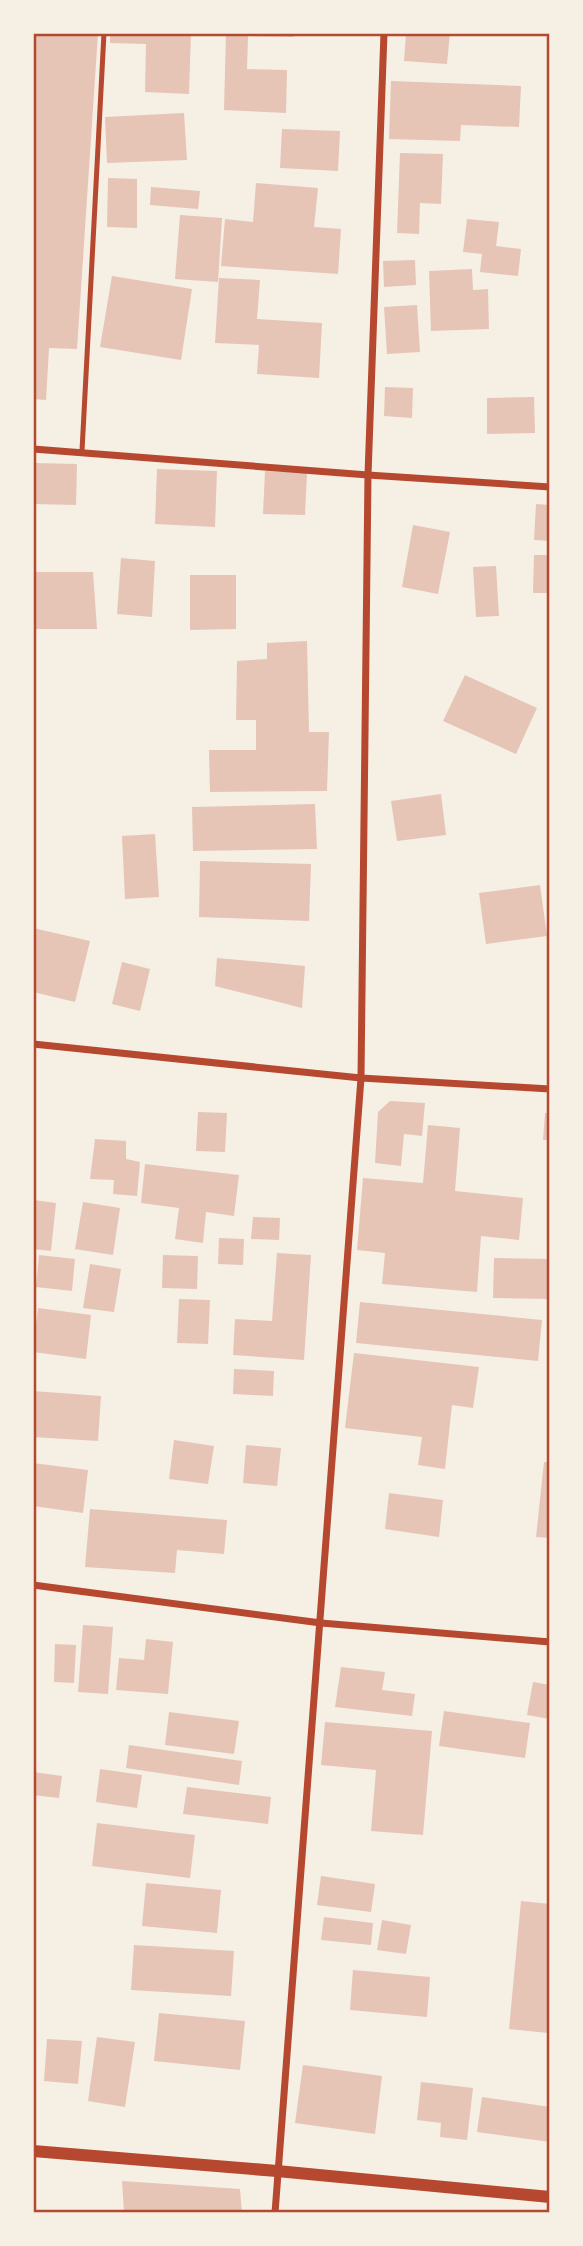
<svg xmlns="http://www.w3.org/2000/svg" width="583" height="2246" font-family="'Roboto Condensed',sans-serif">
	<rect width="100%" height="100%" fill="#f6efe4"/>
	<path fill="#e6c5b7" d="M33,33H98L77,349L49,348L46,400L33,399Z
		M110,33H191L189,94L145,92L146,44L110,43Z
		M226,33H294V37L248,36L247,69L287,70L286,113L224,110Z
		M406,33H450L447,64L404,61Z
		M391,81L521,86L519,127L461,125L460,141L389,139Z
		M184,113L187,160L107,163L105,117Z
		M282,129L340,131L338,171L280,168Z
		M400,153L443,154L441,204L420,203L419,234L397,233Z
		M108,178L137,179V228L107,227Z
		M256,183L318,188L314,227L341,229L338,274L221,266L225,219L253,222Z
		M151,187L200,191L198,209L150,205Z
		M180,215L222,218L218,282L175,279Z
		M467,219L499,222L496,246L521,249L518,276L480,272L482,254L463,252Z
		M415,260L416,285L384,287L383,261Z
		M472,269L473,290L488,289L489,329L431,331L429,271Z
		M112,276L192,289L181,360L100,347Z
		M219,278L260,280L257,319L322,323L319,378L257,374L259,345L215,343Z
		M417,305L420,352L387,354L384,307Z
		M385,387L413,388L412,418L384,416Z
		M534,397L535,433L487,434V398Z
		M35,463L77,464L76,505L34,504Z
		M157,469L217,471L215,527L155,524Z
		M265,471L307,473L305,515L263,514Z
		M536,504L550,505V541L534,540Z
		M413,525L450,532L438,594L402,587Z
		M534,555H550V593H533Z
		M121,558L155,561L152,617L117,614Z
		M496,566L499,616L476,617L473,567Z
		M33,572H93L97,629H33Z
		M190,575H236V629L190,630Z
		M307,641L309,732H329L327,791L210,792L209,750H256V720H236L237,661L267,659V643Z
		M465,675L537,708L516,754L443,721Z
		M441,794L446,835L397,841L391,801Z
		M315,804L317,849L193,851L192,807Z
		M155,834L159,897L125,899L122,836Z
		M200,861L311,864L309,921L199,917Z
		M540,885L547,936L486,944L479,893Z
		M33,928L90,941L75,1002L33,992Z
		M217,958L305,966L302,1008L215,986Z
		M122,962L150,969L140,1011L112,1004Z
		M390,1101L425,1103L422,1136L404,1134L401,1166L375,1163L378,1112Z
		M198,1112L227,1113L225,1152L196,1151Z
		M545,1113H550V1140H543Z
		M428,1125L460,1128L455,1191L523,1198L519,1240L481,1236L477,1292L382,1284L385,1253L357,1250L363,1178L423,1183Z
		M95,1139L126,1141V1159L140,1162L137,1196L113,1194L114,1180L90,1179Z
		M145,1164L239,1175L234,1216L206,1212L203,1243L175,1239L179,1208L141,1203Z
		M34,1200L56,1203L51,1251L33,1249Z
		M83,1202L120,1208L113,1255L75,1249Z
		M253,1217L280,1218L279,1240L251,1239Z
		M219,1238L244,1239L243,1265L218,1264Z
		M277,1253L311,1255L304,1360L233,1355L235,1319L272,1321Z
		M39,1255L75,1259L72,1291L36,1287Z
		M163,1255L198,1256L197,1289L162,1288Z
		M494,1258L550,1259V1299L493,1298Z
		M90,1264L121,1269L114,1312L83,1308Z
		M179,1299L210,1300L208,1344L177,1343Z
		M360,1302L542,1320L538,1361L356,1343Z
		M38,1308L91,1315L86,1359L33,1352Z
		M354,1353L479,1367L473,1408L452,1405L445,1469L418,1465L422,1437L345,1428Z
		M234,1369L274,1371L273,1396L233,1394Z
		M33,1391L101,1396L98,1441L33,1437Z
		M174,1440L214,1446L208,1484L169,1479Z
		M246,1445L281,1448L277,1486L243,1483Z
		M544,1462H550V1538L536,1537Z
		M33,1463L88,1470L83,1513L33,1506Z
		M389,1493L443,1500L439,1537L385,1529Z
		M90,1509L227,1520L224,1554L177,1550L175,1573L85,1567Z
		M83,1625L113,1627L108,1694L78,1692Z
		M146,1639L173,1642L168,1694L116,1690L119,1658L144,1660Z
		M55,1644L76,1645L74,1683L54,1682Z
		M341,1667L385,1672L382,1690L415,1694L412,1716L335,1707Z
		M533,1682L550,1685V1719L527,1715Z
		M444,1711L530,1723L525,1758L439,1746Z
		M169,1712L239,1721L234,1754L165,1745Z
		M325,1722L432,1731L423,1835L371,1831L376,1770L321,1765Z
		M129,1745L242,1761L239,1785L126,1768Z
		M100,1769L142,1775L137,1808L96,1802Z
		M33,1772L62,1776L59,1798L33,1795Z
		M187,1787L271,1797L268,1824L183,1814Z
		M97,1823L195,1835L190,1878L92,1866Z
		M321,1876L375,1884L371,1912L317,1905Z
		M146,1883L221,1890L217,1933L142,1926Z
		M521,1901L550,1904V2014L548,2033L509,2029Z
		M324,1917L373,1923L371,1945L321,1940Z
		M382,1920L411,1925L406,1954L377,1950Z
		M134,1945L234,1951L231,1996L131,1990Z
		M353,1970L430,1977L427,2017L350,2010Z
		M159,2013L245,2021L240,2070L154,2061Z
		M97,2037L135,2042L125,2107L88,2101Z
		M47,2039L82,2041L78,2084L44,2081Z
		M303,2065L382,2076L375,2134L295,2123Z
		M421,2082L473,2088L467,2140L440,2137L441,2123L417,2120Z
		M482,2097L550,2107V2142L477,2132Z
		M122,2181L240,2189L242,2213H124Z"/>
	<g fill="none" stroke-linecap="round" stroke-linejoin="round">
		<path stroke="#b5482f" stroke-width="5" d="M82,451L104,33"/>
		<path stroke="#b5482f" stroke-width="7" d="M33,449L368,475L550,487
			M33,1044L361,1078L550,1089
			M33,1585L321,1623L550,1642
			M275,2213L361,1078L368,475L384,33"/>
		<path stroke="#b5482f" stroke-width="12" d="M33,2151L277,2171L550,2197"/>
	</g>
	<rect width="583" height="2246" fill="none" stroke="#f6efe4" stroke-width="70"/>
	<rect x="35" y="35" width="513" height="2176" fill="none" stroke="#b5482f" stroke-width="2.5"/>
</svg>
